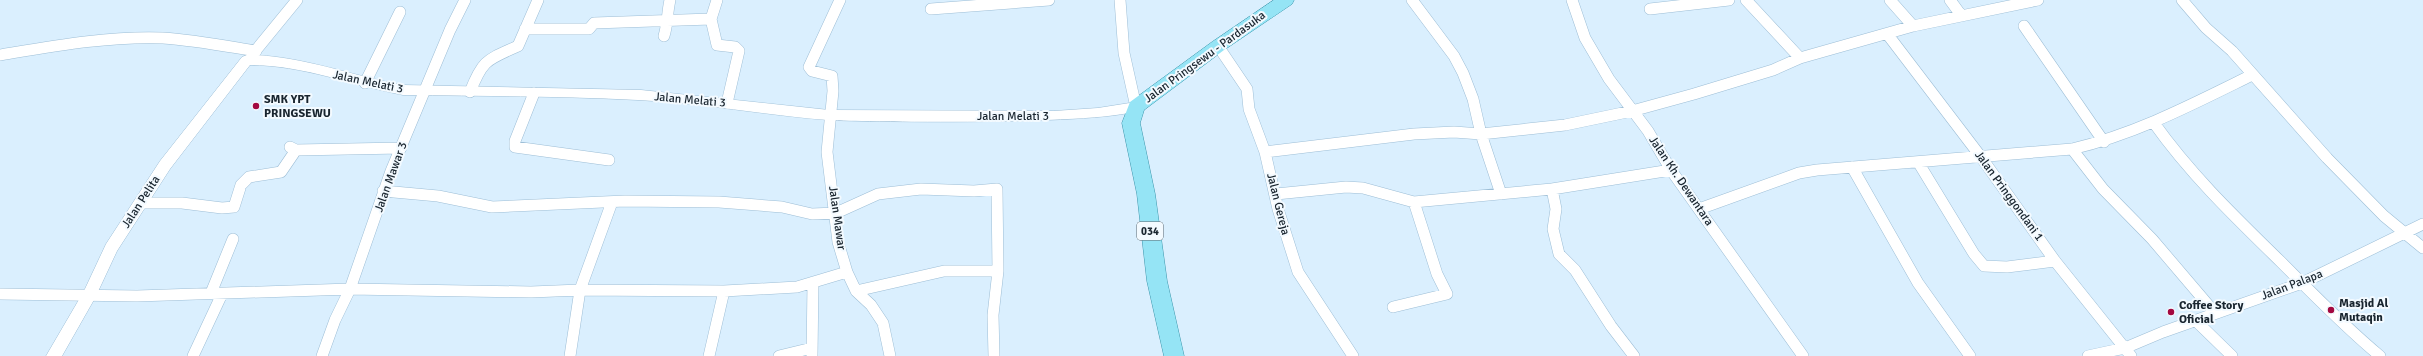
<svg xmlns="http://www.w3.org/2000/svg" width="2423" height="356" font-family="Signika,sans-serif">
	<rect width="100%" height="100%" fill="#daeffe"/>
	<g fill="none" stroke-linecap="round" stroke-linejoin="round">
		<defs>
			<path id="minor" d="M840,0L809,67L812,71L832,76L833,91L827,152L838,242L847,272L856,291L871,305L883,323L890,356
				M1120,0L1124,53L1136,107
				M1412,0L1454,56L1463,73L1473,99L1481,134L1501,194
				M1572,0L1585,38L1609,79L1648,131L1671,170L1803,356
				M1746,0L1800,58
				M1890,0L1913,26
				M1950,0L1961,15
				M2182,0L2206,28L2232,51L2327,158L2384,216L2423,248
				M931,9L1049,0
				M1650,9L1729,0
				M711,19L717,45L735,47L739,51L727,103
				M711,19L717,0
				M2024,26L2104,142
				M525,29H589L594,23L711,19
				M1888,35L1981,157L2055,261L2131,356
				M664,36C668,23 667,13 670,0
				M1218,46L1247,89L1249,109L1265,152L1278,209L1298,272L1353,356
				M0,55C54,46 108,36 163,38C194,40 225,46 256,51
				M252,55L297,0
				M365,83L400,12
				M470,92C483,59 487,60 518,46L538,0
				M534,93L515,141V147L609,160
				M2154,123C2191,175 2236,218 2281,262C2313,294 2345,327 2380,356
				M290,147L296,150L401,148
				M2072,149L2103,189L2152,239L2215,313
				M1265,152L1414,134L1454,132L1481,134L1565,125L1632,111L1694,94L1773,70L1800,58L1913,26L2038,0
				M1918,162L1974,254L1984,266L2007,267L2055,261
				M1852,167L1918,283L1970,356
				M1552,189L1556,209L1553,229L1559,254L1575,270L1611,326L1634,356
				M383,191L438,196L492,207L625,201L719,202L782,207L812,214L836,213L878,194L921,189L974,191L997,189L998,271L993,315L994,356
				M1276,194L1346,187L1363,188L1414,202L1552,189L1671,170
				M141,203H182L222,208L234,207L241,185L249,177L281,172L296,150
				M1699,209L1799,173L1817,170L2072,149C2136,134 2193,104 2252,75
				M856,291L944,271H998
				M211,293L233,239
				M0,294L137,296L350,289L531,292L580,290L724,291L797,287L847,272
				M1393,307L1447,294L1437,274L1414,202
				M2195,320L2232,356
				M193,356L222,294
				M322,356L335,320L350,289L391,171L450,30L465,0
				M570,356L580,290L612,202
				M709,356L724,291
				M779,356L812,348
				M812,356L813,282
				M2088,356L2125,348L2163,332L2302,283L2423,224"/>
			<path id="tertiary" d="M247,55C300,55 351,76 403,85L641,90L829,110L1054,111L1098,108L1136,102L1143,107C1132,126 864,122 828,120C765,115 702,103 638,100C560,96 481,96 403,95C352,85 302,65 250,65L170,169L117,251L95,298L62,356H46L84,291L106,244L160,161L242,57Z"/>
			<path id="primary" d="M1274,0H1294L1292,4L1224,50L1144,110L1140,123L1155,194L1167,281L1184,356H1164L1147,281L1137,194L1122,123L1130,102L1212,42Z"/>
		</defs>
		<use href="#minor" stroke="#9dbed6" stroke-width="12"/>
		<use href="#tertiary" stroke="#9dbed6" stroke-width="1"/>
		<use href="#primary" stroke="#3b95ab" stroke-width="1"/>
		<use href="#minor" stroke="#fff" stroke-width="11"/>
		<use href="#tertiary" fill="#fff" fill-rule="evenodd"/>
		<use href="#primary" fill="#95e4f5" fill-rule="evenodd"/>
	</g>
	<g fill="#a30840" stroke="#f3faff" stroke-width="1.5">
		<circle cx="256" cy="106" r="4"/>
		<circle cx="2331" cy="310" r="4"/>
		<circle cx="2171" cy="312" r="4"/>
	</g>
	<g text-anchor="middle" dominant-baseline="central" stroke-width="4" stroke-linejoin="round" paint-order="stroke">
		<rect fill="#f3faff" stroke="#5a656d" stroke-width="1" x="1137" y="222" width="26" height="18" rx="3"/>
		<g font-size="11" font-weight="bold" fill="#19252f">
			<text x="1150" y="231">034</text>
		</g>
		<g font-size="12" fill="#19252f" stroke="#f3faff">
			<text transform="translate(1205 57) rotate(-36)">Jalan Pringsewu - Pardasuka</text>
			<text transform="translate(368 82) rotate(12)">Jalan Melati 3</text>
			<text transform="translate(690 100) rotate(5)">Jalan Melati 3</text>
			<text x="1013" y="116">Jalan Melati 3</text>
			<text transform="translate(391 177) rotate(-70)">Jalan Mawar 3</text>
			<text transform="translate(1681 181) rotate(56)">Jalan Kh. Dewantara</text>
			<text transform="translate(2009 196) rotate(54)">Jalan Pringgondani 1</text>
			<text transform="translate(141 202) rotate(-57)">Jalan Pelita</text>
			<text transform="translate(1278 204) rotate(76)">Jalan Gereja</text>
			<text transform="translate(837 218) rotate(82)">Jalan Mawar</text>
			<text transform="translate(2292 285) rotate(-21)">Jalan Palapa</text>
		</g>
		<g font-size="12" font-weight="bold" fill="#19252f" stroke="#f3faff" text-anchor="start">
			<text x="264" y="99">SMK YPT<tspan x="264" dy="14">PRINGSEWU</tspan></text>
			<text x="2339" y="303">Masjid Al<tspan x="2339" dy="14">Mutaqin</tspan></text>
			<text x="2179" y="305">Coffee Story<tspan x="2179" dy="14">Oficial</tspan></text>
		</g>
	</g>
</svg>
